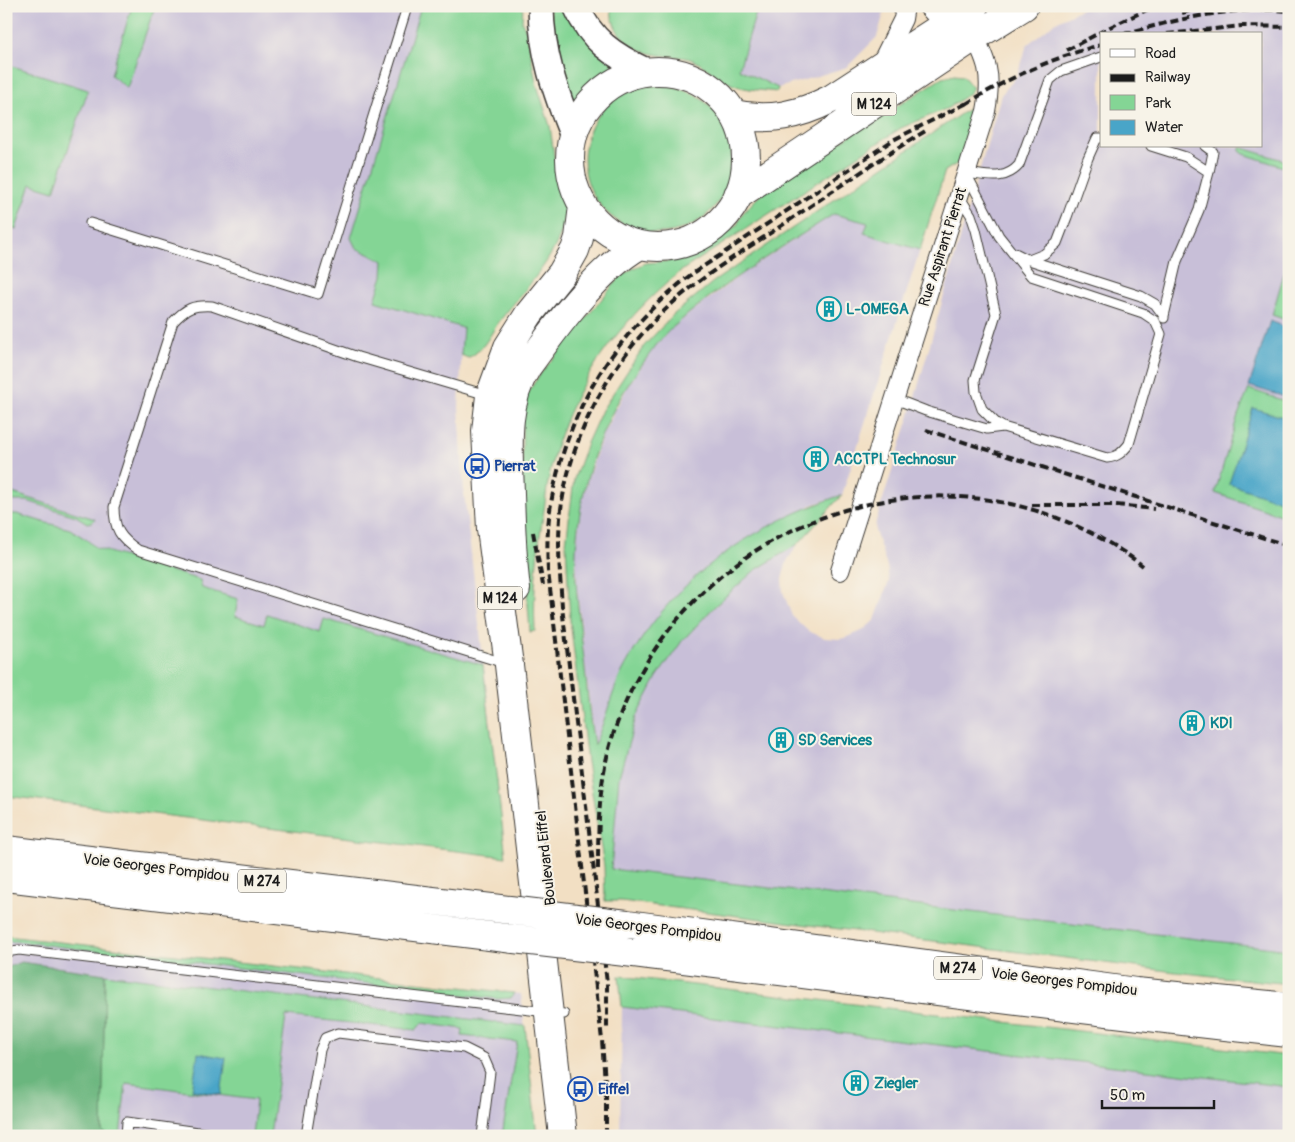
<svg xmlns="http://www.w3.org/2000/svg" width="1295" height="1142" font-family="Pangolin,sans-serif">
	<rect width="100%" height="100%" fill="#f7f3e8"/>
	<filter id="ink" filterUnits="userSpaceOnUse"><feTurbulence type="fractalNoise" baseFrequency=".02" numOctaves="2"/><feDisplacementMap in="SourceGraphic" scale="10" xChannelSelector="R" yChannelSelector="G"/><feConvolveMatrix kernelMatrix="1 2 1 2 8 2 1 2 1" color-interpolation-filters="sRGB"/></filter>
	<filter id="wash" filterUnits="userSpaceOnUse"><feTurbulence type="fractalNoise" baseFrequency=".0096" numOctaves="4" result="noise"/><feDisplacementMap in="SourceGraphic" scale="20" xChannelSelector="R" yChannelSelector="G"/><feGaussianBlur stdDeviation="1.12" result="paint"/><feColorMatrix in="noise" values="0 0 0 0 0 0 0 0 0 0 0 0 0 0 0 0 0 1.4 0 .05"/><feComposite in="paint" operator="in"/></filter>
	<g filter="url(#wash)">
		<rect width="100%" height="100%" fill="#f2dfc3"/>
		<path fill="#c8bfd8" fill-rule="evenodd" d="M6,6H513L469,251L462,344L459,407L464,493L501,815L6,781Z
			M612,6H886L877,37L847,67L778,88Z
			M1087,6H1289V950L611,869L619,777L636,717L657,677L682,641L731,590L754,571L798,544L787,561L782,579L783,592L792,616L808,631L825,638L840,639L848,637L862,631L875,620L889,581L887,566L875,531L876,521L909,418L1001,95L1017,76L1027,45L1054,23ZM1101,34H1261V146H1101Z
			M945,171L842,495L811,505L659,615L639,643L620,676L594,746L577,590L576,550L581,506L588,478L603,434L628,386L654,348L670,330L694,310L746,271L834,214Z
			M6,936L521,994L537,1136H6Z
			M622,1007L1289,1087V1136H620Z"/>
		<path fill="#84d595" stroke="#507858" d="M132,6H155L127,88L111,75Z
			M421,6H523L522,22L527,32L536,82L550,126L558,185C562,189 563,193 564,198C573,242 527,286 502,318C489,334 487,348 468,358L461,355L463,328L375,301L383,276L384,261L356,248L351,238Z
			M549,6H565L618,70C598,79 586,91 573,109L566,95Z
			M611,6H758L739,69L778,88L777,92C761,90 740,90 725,81C714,75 705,66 693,60C682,56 671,57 659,55C632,51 611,35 611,6Z
			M6,64L88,90L54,191L31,184L16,229L6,226Z
			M954,75L963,76L973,88L967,95L948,108L901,128L684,269C620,319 566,391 550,472C547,484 546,497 544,510C537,550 533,590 535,631L530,632L523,538L522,401L541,373L619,278L632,269L646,263L681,260L698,254L737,225L742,214L762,193L830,148L942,78Z
			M584 159a74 74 0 1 1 148 0a74 74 0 1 1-148 0Z
			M974,105L973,121L958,163L945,171L920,250L864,233L868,223L834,214C779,249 720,284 671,329C657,342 647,358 636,373C600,424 579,488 576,550C574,586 580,623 584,659C587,687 589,717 594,745C605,723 610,697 621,674C668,582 745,528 842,495L798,544L754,571L716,605L682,641L657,677L636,717L619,777L611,869L1289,950V984L1175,972L621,901H605L604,866L587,762L570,620L566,544L574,479L587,443L602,410L644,346L673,315L713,282Z
			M1240,147L1289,162V169L1244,154L1240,151Z
			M1289,256V321L1272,315Z
			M1249,389L1285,401L1289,391V518L1215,493L1238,415Z
			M6,491L95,519L92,522L87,523L76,516L27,501H6Z
			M6,514H17L43,522L70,529L87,540L96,548L200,580L202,588L238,599L235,616L264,625L267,614L320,632L324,619L483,665L506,857L6,796Z
			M6,936L514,993L511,998L498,999L22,942L6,941Z
			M105,974L525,1026L537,1136H502L517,1042L462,1036L463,1029L422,1023L416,1030L286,1016L270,1136H252L256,1100L126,1083L120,1136H108L102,1132Z
			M619,976L1289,1056V1087L622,1007Z"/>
		<path fill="#6bb67e" stroke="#44694d" d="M21,962L105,974L102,1131L108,1136H6V968Z"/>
		<path fill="#49a5c8" stroke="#326072" d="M1270,321L1289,328V384L1285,397L1249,386Z
			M1253,408L1289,419V504L1229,484Z
			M198,1053L226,1058L221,1095L192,1090Z"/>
	</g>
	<g filter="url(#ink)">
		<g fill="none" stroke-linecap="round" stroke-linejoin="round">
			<defs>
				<path id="lane" d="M1151,146L1186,157L1209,172L1199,210L1177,261L1164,316
					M1205,146L1213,152L1209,172
					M959,196L971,215L976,230L996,314L975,380L976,392L982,409L996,423L1003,427L1107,458C1117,457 1122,453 1129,444L1161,334L1155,321L1143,313L1031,276L999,236L966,173C986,175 1004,182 1019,165L1050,80L1061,71L1101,57
					M90,223L318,294L407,7L405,6
					M1015,253L1029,260L1141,296L1155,304L1164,316V318
					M1029,260L1044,254L1057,243L1067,217L1088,158L1097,138H1101
					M487,395L358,357L212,306C193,305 186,308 173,322L114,507C114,529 120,538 138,550L504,663
					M895,399L926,411L987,429L1003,427
					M6,952L19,950L564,1014
					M126,1136L127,1122L226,1136
					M306,1136L320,1050L325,1038L338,1033L464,1048L484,1058L490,1072L482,1136"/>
				<path id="street" d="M927,6L937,17L954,27
					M881,63L903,19L905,6
					M840,571L986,111C993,74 987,60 970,28"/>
				<path id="secondary" d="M541,6C541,52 556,94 573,136
					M576,6C591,41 613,55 646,71"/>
				<path id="primary" d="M570 159a88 88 0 1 1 176 0a88 88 0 1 1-176 0Z
					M733,114C769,122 799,115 831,99L974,6
					M738,195L974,37L1024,6
					M516,589C512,558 511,526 510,494C509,452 503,405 527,367C555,328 598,268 640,245
					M563,1136L509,665L491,529L486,431L490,396L508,347L529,314L562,273L575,250L579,238L583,206"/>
				<path id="highway" d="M6,850L518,911
					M6,877L514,939
					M627,924L1136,992L1289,1007
					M634,953C852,979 1070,1010 1289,1033"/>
			</defs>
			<use href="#lane" stroke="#3c3935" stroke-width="11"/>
			<use href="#street" stroke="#3c3935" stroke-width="20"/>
			<use href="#secondary" stroke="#3c3935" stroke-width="28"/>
			<use href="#primary" stroke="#3c3935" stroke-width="30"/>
			<use href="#highway" stroke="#3c3935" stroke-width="30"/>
			<use href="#lane" stroke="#fff" stroke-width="9"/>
			<use href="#street" stroke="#fff" stroke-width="18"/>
			<use href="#secondary" stroke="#fff" stroke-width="25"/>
			<use href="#primary" stroke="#fff" stroke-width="28"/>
			<use href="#highway" stroke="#fff" stroke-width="28"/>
			<path stroke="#1c1c1c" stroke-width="4" stroke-dasharray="8 4" stroke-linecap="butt" d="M1182,13L1206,6
				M1124,34C1177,19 1233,6 1289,11
				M1167,34L1242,26L1289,27
				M1067,50L1110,27L1155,6
				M966,104C1008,78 1054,57 1101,45
				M926,430L1289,546
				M1032,505H1116L1154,509
				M533,532L543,585
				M598,869C598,822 599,776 614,732C690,511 956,423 1143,566
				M600,924L607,983V1031
				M601,930L562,607C560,574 557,541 561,509C572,429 615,353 676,300C707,273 743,251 778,228C827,195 876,161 927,130
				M606,1097L602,1040L548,571C547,551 547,530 550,510C565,411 614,334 692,274L893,140L971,101
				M606,1136V1091"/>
			<defs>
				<path id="highway-bridge" d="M518,911L627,924
					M514,939L634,953"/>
			</defs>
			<use href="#highway-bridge" stroke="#3c3935" stroke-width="30" stroke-linecap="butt"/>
			<use href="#highway-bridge" stroke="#fff" stroke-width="28"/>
		</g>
	</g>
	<defs>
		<symbol id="building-ring" viewBox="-11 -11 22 22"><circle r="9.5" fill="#f7f3e8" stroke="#0f9aa8" stroke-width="1.5"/><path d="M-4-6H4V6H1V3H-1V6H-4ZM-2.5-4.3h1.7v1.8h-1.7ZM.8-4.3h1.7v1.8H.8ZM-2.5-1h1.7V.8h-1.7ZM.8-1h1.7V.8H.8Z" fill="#0f9aa8"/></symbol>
		<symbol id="bus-ring" viewBox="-11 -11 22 22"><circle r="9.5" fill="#f7f3e8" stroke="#1a4fb4" stroke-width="1.5"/><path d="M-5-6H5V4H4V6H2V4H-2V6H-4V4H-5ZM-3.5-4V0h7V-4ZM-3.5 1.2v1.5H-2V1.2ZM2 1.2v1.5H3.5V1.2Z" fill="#1a4fb4"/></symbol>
	</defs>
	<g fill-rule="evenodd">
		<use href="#building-ring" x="815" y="295" width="28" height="28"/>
		<use href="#building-ring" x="802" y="445" width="28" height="28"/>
		<use href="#bus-ring" x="463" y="452" width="28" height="28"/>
		<use href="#building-ring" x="1178" y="709" width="28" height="28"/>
		<use href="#building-ring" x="767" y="726" width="28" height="28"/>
		<use href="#building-ring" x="842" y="1069" width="28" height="28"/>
		<use href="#bus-ring" x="566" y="1075" width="28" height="28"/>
	</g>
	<g text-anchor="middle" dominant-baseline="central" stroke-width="4" stroke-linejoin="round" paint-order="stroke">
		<g fill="#f7f3e8" stroke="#5e5c59" stroke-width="1">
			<rect x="851.5" y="92.5" width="45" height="23" rx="4"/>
			<rect x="477.5" y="586.5" width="45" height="23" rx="4"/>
			<rect x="238" y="869.5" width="48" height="23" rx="4"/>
			<rect x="934" y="956.5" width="48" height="23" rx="4"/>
		</g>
		<g font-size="14" font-weight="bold" fill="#1c1c1c">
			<text x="874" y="104">M 124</text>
			<text x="500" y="598">M 124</text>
			<text x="262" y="881">M 274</text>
			<text x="958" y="968">M 274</text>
		</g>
		<g font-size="15" fill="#1c1c1c" stroke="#f7f3e8">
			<text transform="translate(943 247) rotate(-72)">Rue Aspirant Pierrat</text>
			<text transform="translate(546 858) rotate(-96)">Boulevard Eiffel</text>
			<text transform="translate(156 868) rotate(7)">Voie Georges Pompidou</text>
			<text transform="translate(648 928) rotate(7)">Voie Georges Pompidou</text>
			<text transform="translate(1064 982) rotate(7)">Voie Georges Pompidou</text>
		</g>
		<g font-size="15" font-weight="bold" fill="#0d838f" stroke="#f7f3e8" text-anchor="start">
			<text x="846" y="309">L-OMEGA</text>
			<text x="834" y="459">ACCTPL Technosur</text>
			<text x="1210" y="723">KDI</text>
			<text x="798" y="740">SD Services</text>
			<text x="874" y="1083">Ziegler</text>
		</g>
		<g font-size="15" font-weight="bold" fill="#164399" stroke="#f7f3e8" text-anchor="start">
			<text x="494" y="466">Pierrat</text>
			<text x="598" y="1089">Eiffel</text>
		</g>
	</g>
	<rect width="1295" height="1142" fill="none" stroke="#f7f3e8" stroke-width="25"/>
	<rect x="1100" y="32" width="162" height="115" fill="#f7f3e8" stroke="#9f9d96"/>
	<rect x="1110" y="49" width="25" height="8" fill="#ffffff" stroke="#9f9d96"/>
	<text x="1145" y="58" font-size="15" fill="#1c1c1c">Road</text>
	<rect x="1110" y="74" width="25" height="8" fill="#1c1c1c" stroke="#9f9d96"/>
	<text x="1145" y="82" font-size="15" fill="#1c1c1c">Railway</text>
	<rect x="1110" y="95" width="25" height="15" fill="#84d595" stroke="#9f9d96"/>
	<text x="1145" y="108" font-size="15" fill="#1c1c1c">Park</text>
	<rect x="1110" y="120" width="25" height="15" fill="#49a5c8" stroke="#9f9d96"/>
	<text x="1145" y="132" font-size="15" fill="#1c1c1c">Water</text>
	<path d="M1102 1100v8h112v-8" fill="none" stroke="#1c1c1c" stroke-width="2.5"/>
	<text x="1110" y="1100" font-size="15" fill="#1c1c1c" stroke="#f7f3e8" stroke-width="4" paint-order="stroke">50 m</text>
</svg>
